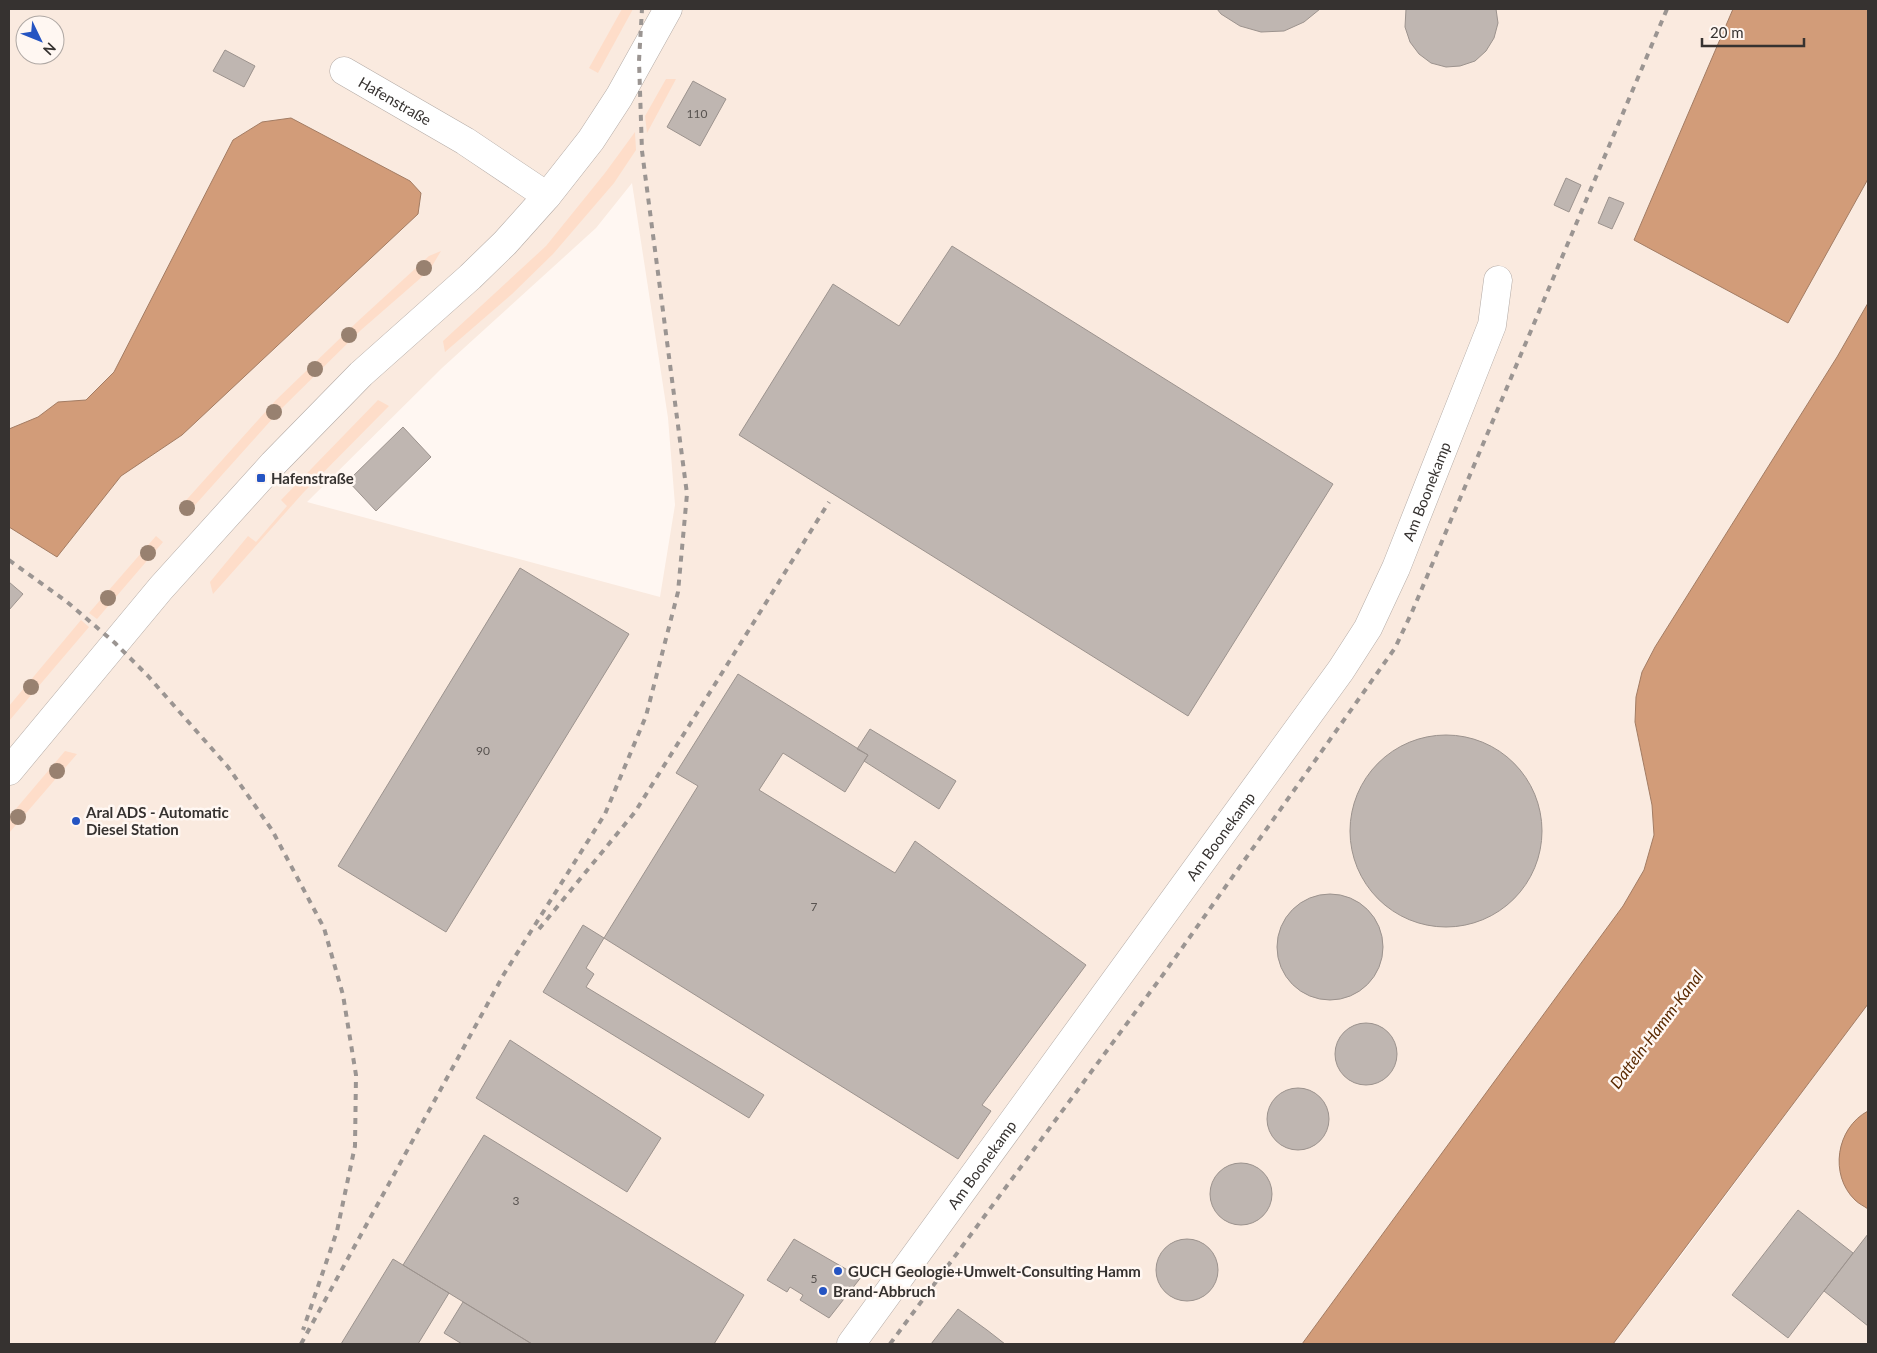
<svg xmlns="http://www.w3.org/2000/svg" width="1877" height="1353" font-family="Lato,sans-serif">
	<rect width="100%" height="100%" fill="#fff7f2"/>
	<path fill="#faeadf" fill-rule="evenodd" d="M9,9H1733L1634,240L1788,323L1868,179V303L1837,357L1655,647L1642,672L1635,722L1652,805L1654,835L1644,870L1623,906L1302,1344H9ZM25,25H55V55H25ZM632,183L668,418L675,505L660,597L307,502L442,368L596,228Z
		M1868,1004V1344H1613L1680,1257Z"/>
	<path fill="#feddc9" d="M622,9H633L598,73L589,68Z
		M666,79H676L647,133L645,116Z
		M635,132L636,150L614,183L553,254L512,294L445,352L443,341L546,246L605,173Z
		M441,251L432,266L423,276L361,330L282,408L187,514L180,507L276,400L357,322L429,256Z
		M378,400L389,406L303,493L213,594L210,582L248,536L256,542L287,506L281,500Z
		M156,536L163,542L97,619L89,613Z
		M81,620L89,627L9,721V706Z
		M65,751L77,754L9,833V817Z"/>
	<path fill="#d29c79" stroke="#a37c63" d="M1733,9H1868V179L1788,323L1634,240Z
		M291,118L410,181L421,193L418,214L182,435L121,476L57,557L9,527V429L38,417L58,402L86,400L114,372L233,140L262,122Z
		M1868,303V1004L1613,1344H1302L1623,906L1644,870L1654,835L1652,805L1635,722L1636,697L1642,672L1655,647L1837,357Z
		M1868,1111V1209C1864,1206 1859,1204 1855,1200C1829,1175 1836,1128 1868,1111Z"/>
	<path fill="#bfb6b1" stroke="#9c938e" d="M1217,9H1320L1304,22L1284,31L1261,32L1240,26L1221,14Z
		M1406,9H1496L1498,23L1494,38L1486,51L1475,61L1460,66L1446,67L1431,63L1419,54L1410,42L1405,27Z
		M225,50L255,66L244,87L213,71Z
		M693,81L726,99L700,146L667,127Z
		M1566,178L1581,185L1569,212L1554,205Z
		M1609,197L1624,203L1612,229L1598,223Z
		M952,246L1333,484L1188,716L739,435L833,284L899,326Z
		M403,427L431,457L376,511L348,481Z
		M520,568L629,634L446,932L338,866Z
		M9,582L23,594L9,610Z
		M738,674L868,755L845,792L783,753L759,790L895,873L915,841L1086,965L982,1105L991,1111L958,1159L604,938L698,786L676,773Z
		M870,729L956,781L939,809L864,761L868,755L857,749Z
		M1350 831a96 96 0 1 1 192 0a96 96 0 1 1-192 0Z
		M1277 947a53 53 0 1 1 106 0a53 53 0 1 1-106 0Z
		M583,925L604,938L586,968L594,974L586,987L764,1095L749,1118L543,992Z
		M1335 1054a31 31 0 1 1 62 0a31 31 0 1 1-62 0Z
		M510,1040L661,1138L627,1192L476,1098Z
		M1267 1119a31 31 0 1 1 62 0a31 31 0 1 1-62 0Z
		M484,1135L744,1295L714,1344H532L403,1265Z
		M1210 1194a31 31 0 1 1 62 0a31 31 0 1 1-62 0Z
		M1798,1210L1853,1253L1788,1338L1732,1295Z
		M1868,1234V1326L1824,1291Z
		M1156 1270a31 31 0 1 1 62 0a31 31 0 1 1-62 0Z
		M794,1239L858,1276L859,1274L862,1276L829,1318L800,1300L803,1295L790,1287L787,1292L767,1280Z
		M393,1259L449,1293L418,1344H341Z
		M463,1302L532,1344H462L444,1333Z
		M958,1309L987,1330L1005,1344H931Z"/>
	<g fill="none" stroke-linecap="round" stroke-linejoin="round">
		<defs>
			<g id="minor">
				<path id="s1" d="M344,71L465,141L547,196"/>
				<path d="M9,771L161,588L273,464L361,374L470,277L505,243L547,196L591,140L619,97L668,9"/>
				<path id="s2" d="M851,1344L1341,670L1368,628L1396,568L1492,325L1498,280"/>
			</g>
		</defs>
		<use href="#minor" stroke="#b4aba6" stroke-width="29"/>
		<use href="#minor" stroke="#fff" stroke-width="28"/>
		<path stroke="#9b9592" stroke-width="4" stroke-dasharray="6 6" stroke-linecap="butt" d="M9,560L66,601L115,643L148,676L228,767L272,830L324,928L343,995L356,1075L355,1146L337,1231L303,1330
			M539,929L635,812L829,502
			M301,1344L504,974L605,814L646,716L678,592L687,494L642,151L639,61L642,9
			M890,1344L1165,972L1395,648L1412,612L1667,9"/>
	</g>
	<g fill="#988170">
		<circle cx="424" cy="268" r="8"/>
		<circle cx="349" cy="335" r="8"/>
		<circle cx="315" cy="369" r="8"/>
		<circle cx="274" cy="412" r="8"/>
		<circle cx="187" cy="508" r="8"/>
		<circle cx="148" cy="553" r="8"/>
		<circle cx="108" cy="598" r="8"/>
		<circle cx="31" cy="687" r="8"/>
		<circle cx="57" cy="771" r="8"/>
		<circle cx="18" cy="817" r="8"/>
	</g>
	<g fill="#2554c2" stroke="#fff7f2" stroke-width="2">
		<rect x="256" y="473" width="10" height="10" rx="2.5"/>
		<circle cx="76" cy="821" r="5"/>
		<circle cx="838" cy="1271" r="5"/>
		<circle cx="823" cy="1291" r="5"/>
	</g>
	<g text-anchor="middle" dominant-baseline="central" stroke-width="5" stroke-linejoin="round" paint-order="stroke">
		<g font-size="12" fill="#585350">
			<text x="697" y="113">110</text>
			<text x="483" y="750">90</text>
			<text x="814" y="906">7</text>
			<text x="516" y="1200">3</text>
			<text x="814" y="1278">5</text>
		</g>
		<g font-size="15" fill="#363230" stroke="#fff7f2">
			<text stroke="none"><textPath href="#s1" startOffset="59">Hafenstraße</textPath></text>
			<text stroke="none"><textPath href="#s2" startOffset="1032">Am Boonekamp</textPath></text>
			<text stroke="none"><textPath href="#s2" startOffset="628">Am Boonekamp</textPath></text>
			<text stroke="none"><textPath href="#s2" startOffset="222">Am Boonekamp</textPath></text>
		</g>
		<g font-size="15" font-weight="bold" fill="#363230" stroke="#fff7f2" text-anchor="start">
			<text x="271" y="478">Hafenstraße</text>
			<text x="86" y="812">Aral ADS - Automatic<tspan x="86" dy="17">Diesel Station</tspan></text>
			<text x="848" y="1271">GUCH Geologie+Umwelt-Consulting Hamm</text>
			<text x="833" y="1291">Brand-Abbruch</text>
		</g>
		<g font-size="16" font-style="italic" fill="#5a2900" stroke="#fff7f2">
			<text transform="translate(1656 1029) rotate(-53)">Datteln-Hamm-Kanal</text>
		</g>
	</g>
	<rect width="1877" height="1353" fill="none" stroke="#363230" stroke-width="20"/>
	<g transform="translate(40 40) rotate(133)"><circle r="24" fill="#fff7f2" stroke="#afa8a4"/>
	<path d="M0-4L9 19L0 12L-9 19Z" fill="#2554c2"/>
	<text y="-8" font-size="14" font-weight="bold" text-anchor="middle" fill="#363230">N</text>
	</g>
	<path d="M1702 38v8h102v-8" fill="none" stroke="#363230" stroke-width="2.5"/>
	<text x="1710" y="38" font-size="15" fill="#363230" stroke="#fff7f2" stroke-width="4" paint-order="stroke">20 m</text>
</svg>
